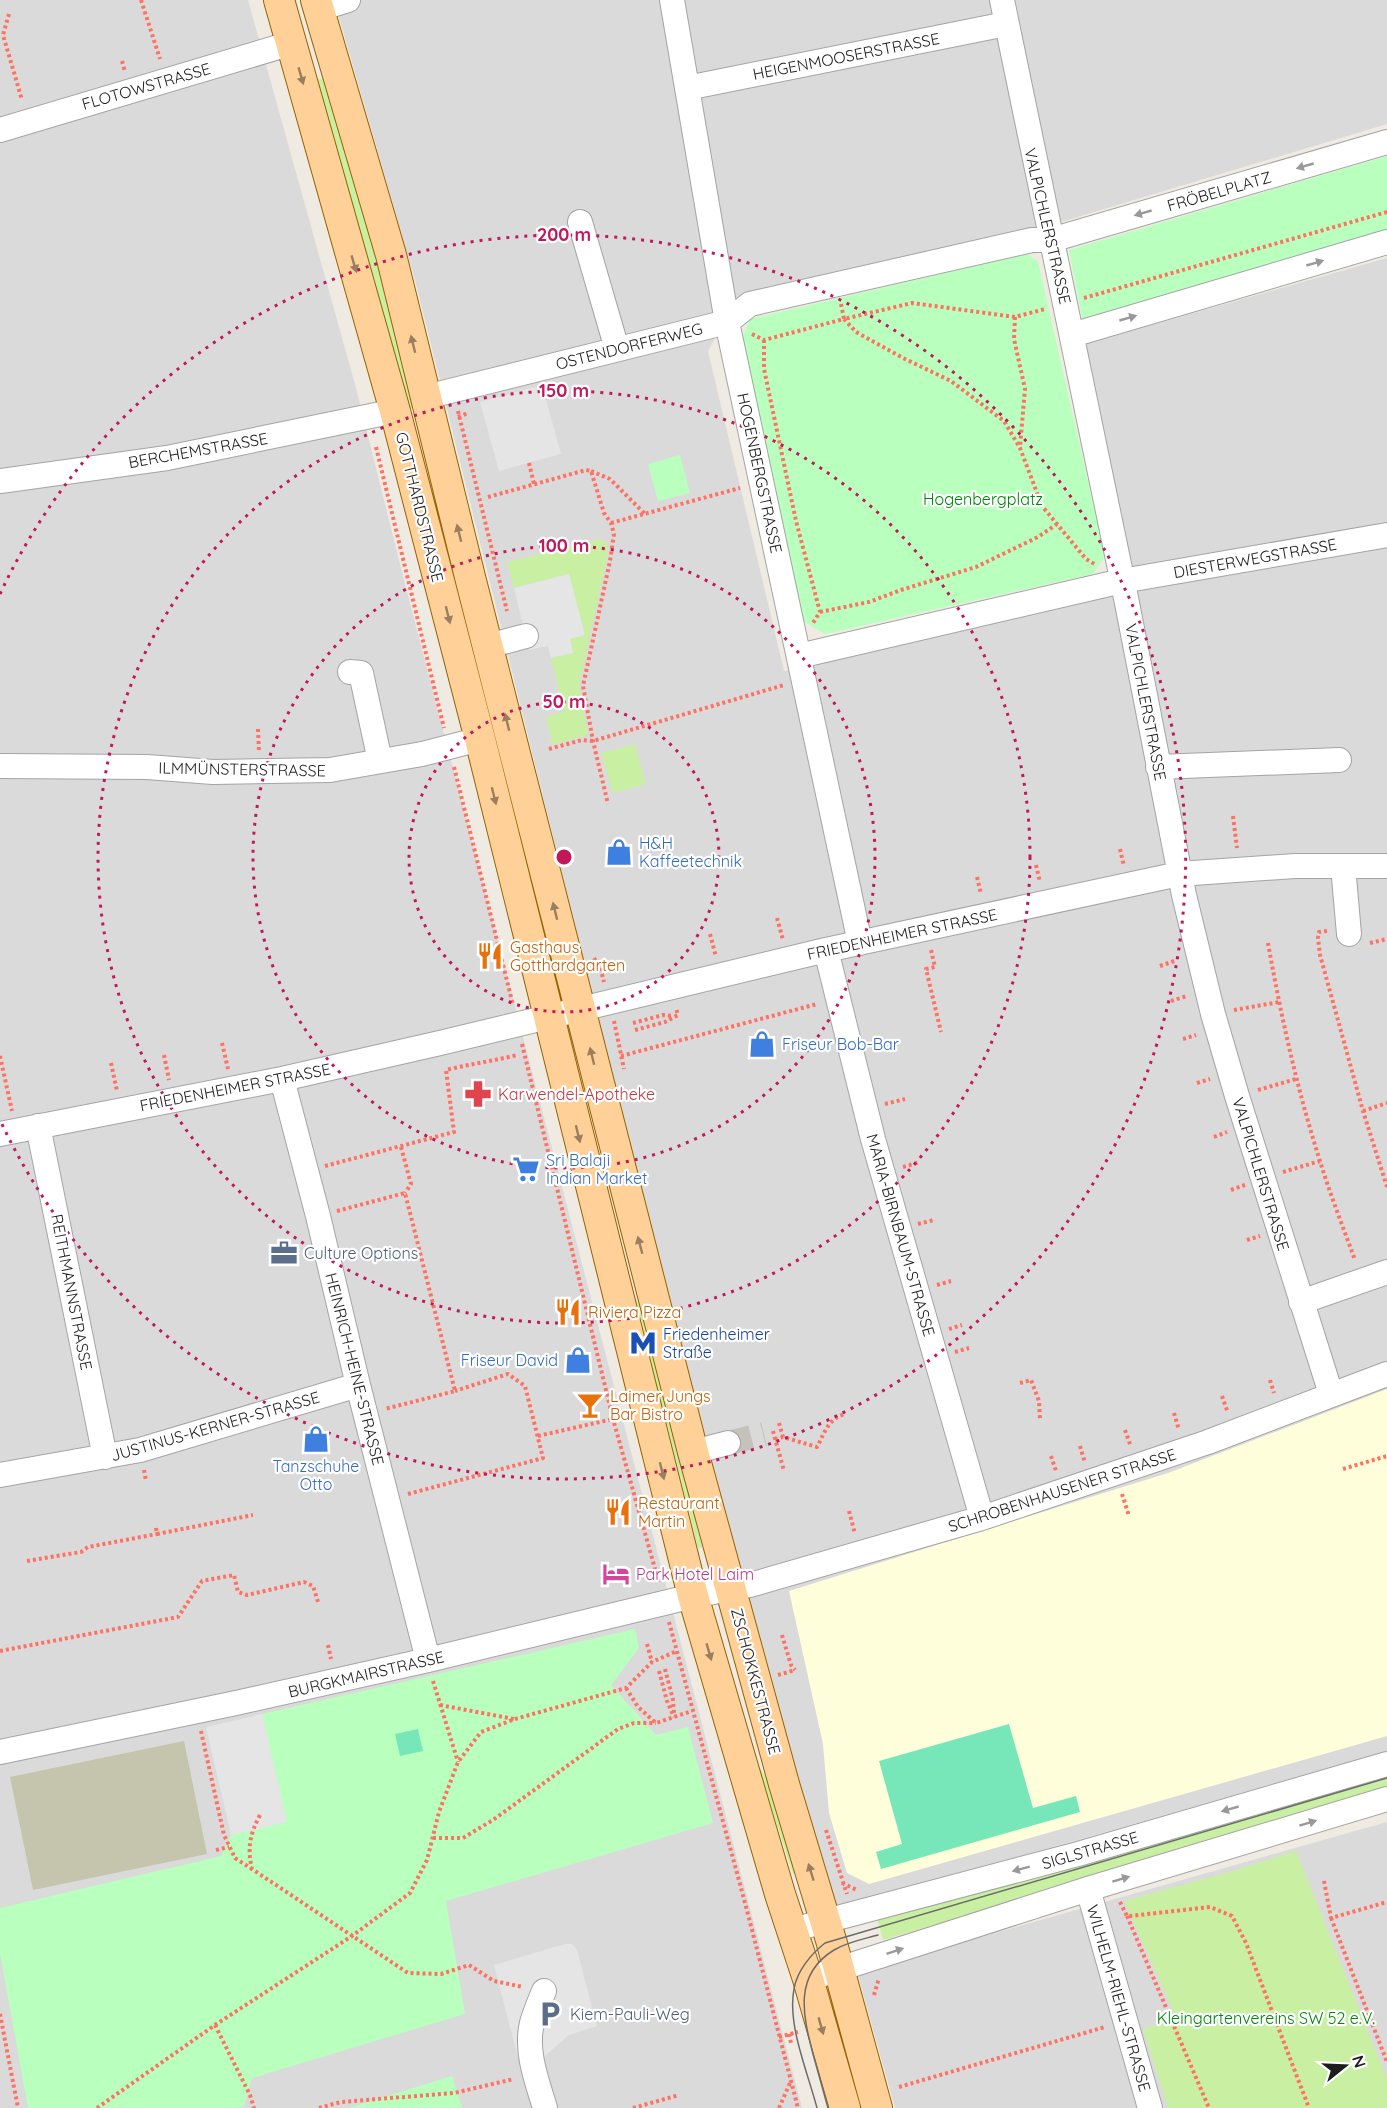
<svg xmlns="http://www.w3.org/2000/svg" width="1387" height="2108" font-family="Quicksand,sans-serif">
	<rect width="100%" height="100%" fill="#efebe2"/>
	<path fill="#dbdada" d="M0,0H248L356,388L404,580L802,2108H0Z
		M334,0H1387V124L1061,222L738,297L708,351L784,671L1130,589L1078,346L1387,258V1751L835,1910L735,1571L416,284Z
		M1387,1822V2108H895L857,1972Z"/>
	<path fill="#fffedb" d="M1387,1389V1736L869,1884L847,1873L829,1813L823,1744L789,1591L1168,1473Z"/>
	<path fill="#c5c4ac" d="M184,1741L207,1854L33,1890L10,1777Z"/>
	<path fill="#c9efa2" d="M323,78L329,80L384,275L416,409L405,407L372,277L316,80Z
		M600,539L607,543L608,554L579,685L588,735L552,745L546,717L564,712L551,658L573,653L570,639L569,574L514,588L507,562Z
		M635,744L646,784L613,793L601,753Z
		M630,1289L644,1312L702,1547L698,1548L667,1424L652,1399Z
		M725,1648L757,1763L773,1789L798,1872L793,1874L768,1798L749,1768L717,1650Z
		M1387,1774V1790L883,1940L877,1918Z
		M1296,1851L1387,2079V2108H1168L1143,2029L1177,2019L1124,1901L1226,1873Z"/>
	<path fill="#b9ffbe" d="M1387,156V231L1083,321L1069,250Z
		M1027,254L1038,262L1105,556L1093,574L825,634L803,621L741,341L750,319Z
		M680,455L690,493L658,501L648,464Z
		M635,1629L639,1648L611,1685L656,1735L688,1727L713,1823L446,1901L465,2014L252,2078L244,2106L238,2108H28L0,1953V1908L221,1856L231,1835L286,1822L262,1714Z
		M452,2076L462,2108H349Z"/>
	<path fill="#77e7ba" d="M1009,1724L1033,1808L1076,1796L1080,1812L881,1869L876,1852L902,1844L879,1761Z
		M418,1729L423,1751L400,1756L395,1734Z"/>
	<path fill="#e5e5e5" d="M542,385L561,454L499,471L480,402Z
		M569,574L585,635L570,639L573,653L551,658L548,646L529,650L514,588Z
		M262,1714L287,1822L231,1835L206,1727Z
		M565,1944H572L577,1950L597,2026L569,2035L547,2054L541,2063L521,2069L494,1965Z"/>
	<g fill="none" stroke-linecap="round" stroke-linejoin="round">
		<path stroke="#c5c2bb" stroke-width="24" stroke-dasharray="24 12" stroke-linecap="butt" d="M728,1443L764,1434"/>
		<defs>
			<path id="minor" d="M672,0L727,322L860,943
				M1002,0L1126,598L1184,895L1213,1014L1237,1096L1331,1394
				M319,9L348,0
				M687,88L1006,24
				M0,130L292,43
				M580,222L617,349
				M1072,335L1387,242
				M426,397L727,322L750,304L1032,240H1051L1387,142
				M0,481L167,458L395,411
				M488,646L526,636
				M799,656L1122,581L1387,535
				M350,672L361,673L380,761
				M0,766L147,767L213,772L330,770L422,754L480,739
				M1158,767L1339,760
				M1343,866L1349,934
				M826,950L873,1139L982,1518
				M282,1079L318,1216L358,1385L428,1660
				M38,1126L105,1457
				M0,1134L282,1079L440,1043L826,950L1179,874L1295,866H1387
				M1301,1302L1387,1272
				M693,1452L728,1443
				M0,1475L140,1450L358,1385
				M0,1752L236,1703L428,1660L693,1596L750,1585L982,1518L1208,1442L1387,1374
				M1088,1889L1150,2108
				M792,1930L1078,1854L1387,1764
				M808,1979L1088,1889L1387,1799
				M544,1991C540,2001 535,2012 532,2023C525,2051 537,2081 545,2108"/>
			<path id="major" d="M279,0L395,411L480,739L693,1596L780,1894L808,1979L845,2108
				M316,0L391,255L471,581L693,1452L784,1784L831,1940L877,2108"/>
		</defs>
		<use href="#minor" stroke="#a4a4a4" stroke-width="26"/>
		<use href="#major" stroke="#966200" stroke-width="32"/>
		<path stroke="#ff7163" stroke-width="4" stroke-dasharray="3 3" stroke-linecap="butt" d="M141,0L160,59
			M9,14L3,35L22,100
			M122,61L125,72
			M1084,298L1387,212
			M841,304L844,319L912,303L1015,317L1045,309
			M1015,317L1014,339L1025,389L1020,447
			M752,334L764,340L844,319L856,332L903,358L951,381L1004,421L1020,448L1042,506L1086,559L1096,565
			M764,340V369L796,521L820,612L813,623
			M458,411L507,611
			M458,417L468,413
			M376,447L444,728
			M529,463L534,484
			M591,471L610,479L645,514
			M488,497L586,470L591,471L604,513L611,523L614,534L610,561L583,686L593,741L608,804
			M611,523L740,488
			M820,612L869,602L901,590L976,567L1038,537L1057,524
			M258,729L259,752
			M549,749L582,740L593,741L784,685
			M454,767L513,1005
			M1233,816L1237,848
			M1120,849L1124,866
			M1036,865L1040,882
			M977,877L981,894
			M777,918L783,940
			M1327,931L1319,932L1318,938L1320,955L1363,1111L1387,1187
			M710,934L716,957
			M1268,943C1281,1016 1297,1089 1320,1161C1330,1194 1343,1227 1355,1260
			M1370,943L1387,939
			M931,950L935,967L926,969L941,1032
			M594,958L601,970L604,982
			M1160,966L1177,960
			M1171,1001L1187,996
			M1234,1010L1279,1002
			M614,1021L624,1069
			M633,1023L663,1015L673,1016
			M635,1030L665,1022L678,1015L676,1008
			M1183,1039L1196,1035
			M222,1043L228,1069
			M522,1044L613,1419L659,1583
			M164,1055L169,1080
			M0,1056L12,1111
			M621,1056L817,1004
			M111,1063L117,1091
			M1197,1083L1210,1079
			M1258,1090L1296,1079
			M885,1104L905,1099
			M1363,1111L1387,1103
			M1214,1137L1227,1132
			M401,1147L411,1184L405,1193
			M325,1166L454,1132L446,1070C470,1064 493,1061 517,1055
			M903,1167L920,1162
			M1283,1172L1320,1161
			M1231,1190L1245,1185
			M337,1211L405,1193L455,1391L385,1409
			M918,1224L934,1220
			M1247,1240L1260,1236
			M937,1285L951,1281
			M949,1329L962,1325
			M955,1352L969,1348
			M1270,1380L1274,1393
			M1020,1383L1031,1380L1039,1401L1040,1419
			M1222,1396L1228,1413
			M1174,1413L1179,1430
			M779,1423L783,1437
			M1125,1430L1131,1447
			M773,1431L784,1471
			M538,1436L613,1419
			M775,1440L783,1437L817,1447C825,1432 828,1419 845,1414
			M1080,1446L1085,1463
			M1051,1456L1056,1471
			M1343,1469L1387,1456
			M144,1470L146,1481
			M408,1494L543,1458L525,1386L508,1374L455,1391
			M1122,1494L1129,1516
			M849,1511L855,1534
			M156,1528L157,1534L253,1515
			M27,1561L81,1552L88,1547L157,1534
			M669,1622L744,1899L798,2108
			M782,1635L791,1665L795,1670
			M647,1644L652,1662
			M328,1645L331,1659
			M0,1651L178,1617L202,1581L234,1575L238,1592L247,1595L304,1582L313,1586L318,1602
			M665,1669L673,1700L674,1713
			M659,1671L667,1701L674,1717
			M778,1675L795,1670
			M433,1681L458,1762
			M626,1688L638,1707L656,1723L692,1711
			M440,1705L514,1719
			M201,1731L224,1835L235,1858L252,1869
			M260,1815C250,1834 247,1848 252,1869L408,1973L441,1974L469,1965L494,1981L523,1987
			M826,1830L847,1894
			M433,1838H463L493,1820L618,1729L634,1723H656
			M216,1850L229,1847
			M1324,1881L1331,1918L1387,1902
			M842,1883L857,1890
			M1120,1902L1127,1916H1130L1210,1907L1232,1916L1246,1943L1309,2108
			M1127,1916L1209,2108
			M1331,1918L1387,2062
			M874,1995L879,1978
			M0,2014L18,2108
			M215,2025L250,2095L254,2108
			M789,2034L791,2043
			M779,2037L798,2032
			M899,2087L1105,2027
			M97,2108L215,2025L352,1936L410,1893L427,1860L439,1812L458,1762L481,1732L515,1719L626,1688L652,1662L677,1651
			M319,2108L341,2102L454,2093L514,2079
			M633,2108L679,2095
			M779,2108L790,2083"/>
		<use href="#minor" stroke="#fff" stroke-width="24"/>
		<use href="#major" stroke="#ffd097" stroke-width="30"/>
		<path stroke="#6b6b6b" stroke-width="1.5" d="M817,2108C808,2073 787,2025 794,1989C797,1971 811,1954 825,1943L1387,1778
			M828,2108C823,2090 818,2072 813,2054C803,2016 793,1975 834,1950C847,1942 864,1939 878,1935"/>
	</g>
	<defs><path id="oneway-solid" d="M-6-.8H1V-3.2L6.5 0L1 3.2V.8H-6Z" transform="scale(1.5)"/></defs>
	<g fill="#997f60">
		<use href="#oneway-solid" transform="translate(301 76) rotate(74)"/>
		<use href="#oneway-solid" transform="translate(354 264) rotate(74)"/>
		<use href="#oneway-solid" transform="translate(413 344) rotate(-104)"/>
		<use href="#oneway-solid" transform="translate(459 533) rotate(-104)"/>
		<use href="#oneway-solid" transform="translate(448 615) rotate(76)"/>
		<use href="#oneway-solid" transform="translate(507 722) rotate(-104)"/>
		<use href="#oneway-solid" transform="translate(494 796) rotate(76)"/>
		<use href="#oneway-solid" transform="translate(555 911) rotate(-104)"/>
		<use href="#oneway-solid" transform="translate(592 1056) rotate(-104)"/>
		<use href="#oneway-solid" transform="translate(578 1134) rotate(76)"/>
		<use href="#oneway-solid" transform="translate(640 1245) rotate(-105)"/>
		<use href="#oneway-solid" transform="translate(662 1471) rotate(76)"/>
		<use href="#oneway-solid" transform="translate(709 1652) rotate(74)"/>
		<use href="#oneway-solid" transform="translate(811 1872) rotate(-107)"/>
		<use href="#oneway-solid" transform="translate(821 2026) rotate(74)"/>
	</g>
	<g fill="#999">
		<use href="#oneway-solid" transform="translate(1305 166) rotate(164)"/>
		<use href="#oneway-solid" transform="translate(1143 213) rotate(164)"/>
		<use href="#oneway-solid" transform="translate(1315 263) rotate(-16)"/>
		<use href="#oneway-solid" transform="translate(1128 318) rotate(-16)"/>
		<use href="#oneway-solid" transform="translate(1230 1809) rotate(164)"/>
		<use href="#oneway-solid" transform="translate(1308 1823) rotate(-17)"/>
		<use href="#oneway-solid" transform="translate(1021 1869) rotate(165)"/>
		<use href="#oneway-solid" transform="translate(1121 1879) rotate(-17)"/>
		<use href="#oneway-solid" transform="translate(895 1951) rotate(-18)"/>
	</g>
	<g fill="none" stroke="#c2185b" stroke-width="3" stroke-dasharray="3 6">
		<circle cx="564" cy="857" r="155"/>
		<circle cx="564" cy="857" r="311"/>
		<circle cx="564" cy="857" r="466"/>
		<path d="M0 594A622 622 0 1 1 0 1120"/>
	</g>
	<defs>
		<symbol id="shop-bare" viewBox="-9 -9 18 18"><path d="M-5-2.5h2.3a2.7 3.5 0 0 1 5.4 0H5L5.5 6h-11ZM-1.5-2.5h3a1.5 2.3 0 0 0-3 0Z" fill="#3f7fe0" stroke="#fff" stroke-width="2.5" paint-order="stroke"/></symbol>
		<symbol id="restaurant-bare" viewBox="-9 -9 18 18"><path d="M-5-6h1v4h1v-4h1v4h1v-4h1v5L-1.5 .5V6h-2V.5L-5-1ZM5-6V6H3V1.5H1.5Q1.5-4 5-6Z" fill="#e8710a" stroke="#fff" stroke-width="2.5" paint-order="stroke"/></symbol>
		<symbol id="pharmacy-bare" viewBox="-9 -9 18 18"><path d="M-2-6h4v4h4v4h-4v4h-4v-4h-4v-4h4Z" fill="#e0444e" stroke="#fff" stroke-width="2.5" paint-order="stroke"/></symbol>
		<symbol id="supermarket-bare" viewBox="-9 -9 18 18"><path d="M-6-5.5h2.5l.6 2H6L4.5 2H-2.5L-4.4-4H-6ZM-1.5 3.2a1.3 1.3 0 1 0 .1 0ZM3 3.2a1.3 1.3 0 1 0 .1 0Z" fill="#3f7fe0" stroke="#fff" stroke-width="2.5" paint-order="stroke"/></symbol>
		<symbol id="office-bare" viewBox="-9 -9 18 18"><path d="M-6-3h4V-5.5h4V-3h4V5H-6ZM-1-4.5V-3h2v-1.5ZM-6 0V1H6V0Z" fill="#5c6f8a" stroke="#fff" stroke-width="2.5" paint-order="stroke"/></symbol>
		<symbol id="metro-bare" viewBox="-9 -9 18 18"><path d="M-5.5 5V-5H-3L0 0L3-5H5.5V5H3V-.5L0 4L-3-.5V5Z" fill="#1a4fb4" stroke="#fff" stroke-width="2.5" paint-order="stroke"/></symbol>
		<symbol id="bar-bare" viewBox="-9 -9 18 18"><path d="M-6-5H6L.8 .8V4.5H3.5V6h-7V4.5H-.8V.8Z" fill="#e8710a" stroke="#fff" stroke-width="2.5" paint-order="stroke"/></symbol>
		<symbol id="hotel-bare" viewBox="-9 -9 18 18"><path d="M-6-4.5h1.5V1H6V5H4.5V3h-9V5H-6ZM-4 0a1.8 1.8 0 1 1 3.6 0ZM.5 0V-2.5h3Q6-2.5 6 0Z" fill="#d1479c" stroke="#fff" stroke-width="2.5" paint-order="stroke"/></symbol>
		<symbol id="parking-bare" viewBox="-9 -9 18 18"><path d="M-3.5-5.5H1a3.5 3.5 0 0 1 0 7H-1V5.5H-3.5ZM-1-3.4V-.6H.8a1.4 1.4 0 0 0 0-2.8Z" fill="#5c6f8a" stroke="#fff" stroke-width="2.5" paint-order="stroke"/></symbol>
	</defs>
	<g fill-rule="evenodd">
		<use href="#shop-bare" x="600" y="833" width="38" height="38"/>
		<use href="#restaurant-bare" x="471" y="937" width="38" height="38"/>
		<use href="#shop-bare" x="743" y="1025" width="38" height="38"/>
		<use href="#pharmacy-bare" x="459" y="1075" width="38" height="38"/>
		<use href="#supermarket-bare" x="507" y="1150" width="38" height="38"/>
		<use href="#office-bare" x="265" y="1234" width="38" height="38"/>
		<use href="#restaurant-bare" x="549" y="1293" width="38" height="38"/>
		<use href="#metro-bare" x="624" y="1324" width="38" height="38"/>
		<use href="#shop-bare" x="559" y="1341" width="38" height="38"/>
		<use href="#bar-bare" x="571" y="1386" width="38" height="38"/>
		<use href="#shop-bare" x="297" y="1420" width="38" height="38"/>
		<use href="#restaurant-bare" x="599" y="1493" width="38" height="38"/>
		<use href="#hotel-bare" x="597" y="1555" width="38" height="38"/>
		<use href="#parking-bare" x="531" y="1995" width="38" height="38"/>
	</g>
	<g text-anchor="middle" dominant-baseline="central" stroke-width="4.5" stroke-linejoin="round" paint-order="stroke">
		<g font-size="16" fill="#1d1d1d" stroke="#fff">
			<text transform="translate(846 56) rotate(-11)">HEIGENMOOSERSTRASSE</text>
			<text transform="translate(146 86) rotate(-16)">FLOTOWSTRASSE</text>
			<text transform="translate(1219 191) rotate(-16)">FRÖBELPLATZ</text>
			<text transform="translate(1048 226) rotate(77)">VALPICHLERSTRASSE</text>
			<text transform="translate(629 346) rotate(-14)">OSTENDORFERWEG</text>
			<text transform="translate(198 450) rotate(-10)">BERCHEMSTRASSE</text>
			<text transform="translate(760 473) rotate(78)">HOGENBERGSTRASSE</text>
			<text transform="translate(420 507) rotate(76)">GOTTHARDSTRASSE</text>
			<text transform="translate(1255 558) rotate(-10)">DIESTERWEGSTRASSE</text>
			<text transform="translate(1146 702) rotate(79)">VALPICHLERSTRASSE</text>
			<text transform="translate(242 769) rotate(1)">ILMMÜNSTERSTRASSE</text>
			<text transform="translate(902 934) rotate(-12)">FRIEDENHEIMER STRASSE</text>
			<text transform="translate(235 1087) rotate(-11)">FRIEDENHEIMER STRASSE</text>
			<text transform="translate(1261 1174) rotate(73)">VALPICHLERSTRASSE</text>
			<text transform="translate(901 1235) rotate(74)">MARIA-BIRNBAUM-STRASSE</text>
			<text transform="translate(72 1292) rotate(79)">REITHMANNSTRASSE</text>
			<text transform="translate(355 1369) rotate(76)">HEINRICH-HEINE-STRASSE</text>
			<text transform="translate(215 1426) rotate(-16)">JUSTINUS-KERNER-STRASSE</text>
			<text transform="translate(1062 1490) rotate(-18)">SCHROBENHAUSENER STRASSE</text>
			<text transform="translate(366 1674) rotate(-13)">BURGKMAIRSTRASSE</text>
			<text transform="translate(756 1681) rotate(75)">ZSCHOKKESTRASSE</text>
			<text transform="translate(1090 1850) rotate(-16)">SIGLSTRASSE</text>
			<text transform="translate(1119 1998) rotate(74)">WILHELM-RIEHL-STRASSE</text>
		</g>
		<g font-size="16" fill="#01850a" stroke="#fff">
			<text x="983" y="499">Hogenbergplatz</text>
			<text x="1266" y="2018">Kleingartenvereins SW 52 e.V.</text>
		</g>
		<g font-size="16" fill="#366cbe" stroke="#fff" text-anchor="start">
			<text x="639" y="843">H&amp;H<tspan x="639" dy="18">Kaffeetechnik</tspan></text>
			<text x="782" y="1044">Friseur Bob-Bar</text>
			<text x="546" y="1160">Sri Balaji<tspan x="546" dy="18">Indian Market</tspan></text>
			<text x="558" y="1360" text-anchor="end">Friseur David</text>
			<text x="316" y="1466" text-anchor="middle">Tanzschuhe<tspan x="316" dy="18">Otto</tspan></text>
		</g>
		<g font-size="16" fill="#c56008" stroke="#fff" text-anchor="start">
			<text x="510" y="947">Gasthaus<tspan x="510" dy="18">Gotthardgarten</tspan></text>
			<text x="588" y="1312">Riviera Pizza</text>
			<text x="610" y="1396">Laimer Jungs<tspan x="610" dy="18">Bar Bistro</tspan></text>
			<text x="638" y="1503">Restaurant<tspan x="638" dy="18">Martin</tspan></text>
		</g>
		<g font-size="16" fill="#be3a42" stroke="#fff" text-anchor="start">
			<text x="498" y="1094">Karwendel-Apotheke</text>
		</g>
		<g font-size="16" fill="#4e5e75" stroke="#fff" text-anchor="start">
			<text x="304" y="1253">Culture Options</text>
			<text x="570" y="2014">Kiem-Pauli-Weg</text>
		</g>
		<g font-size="16" fill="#164399" stroke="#fff" text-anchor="start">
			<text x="663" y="1334">Friedenheimer<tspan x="663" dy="18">Straße</tspan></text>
		</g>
		<g font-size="16" fill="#b23c85" stroke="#fff" text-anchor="start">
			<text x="636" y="1574">Park Hotel Laim</text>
		</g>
	</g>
	<circle cx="564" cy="857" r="9" fill="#c2185b" stroke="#fff" stroke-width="3"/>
	<g font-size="18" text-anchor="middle" font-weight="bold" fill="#c2185b" stroke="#fff" stroke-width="4.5" stroke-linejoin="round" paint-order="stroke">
		<text x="564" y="241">200 m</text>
		<text x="564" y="397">150 m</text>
		<text x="564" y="552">100 m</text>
		<text x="564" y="708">50 m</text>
	</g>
	<g transform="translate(1345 2066) rotate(72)" stroke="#ffffff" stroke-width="4.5" paint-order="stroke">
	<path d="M0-4.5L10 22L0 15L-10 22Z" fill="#1d1d1d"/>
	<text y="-9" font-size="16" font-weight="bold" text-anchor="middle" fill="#1d1d1d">N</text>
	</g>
</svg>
